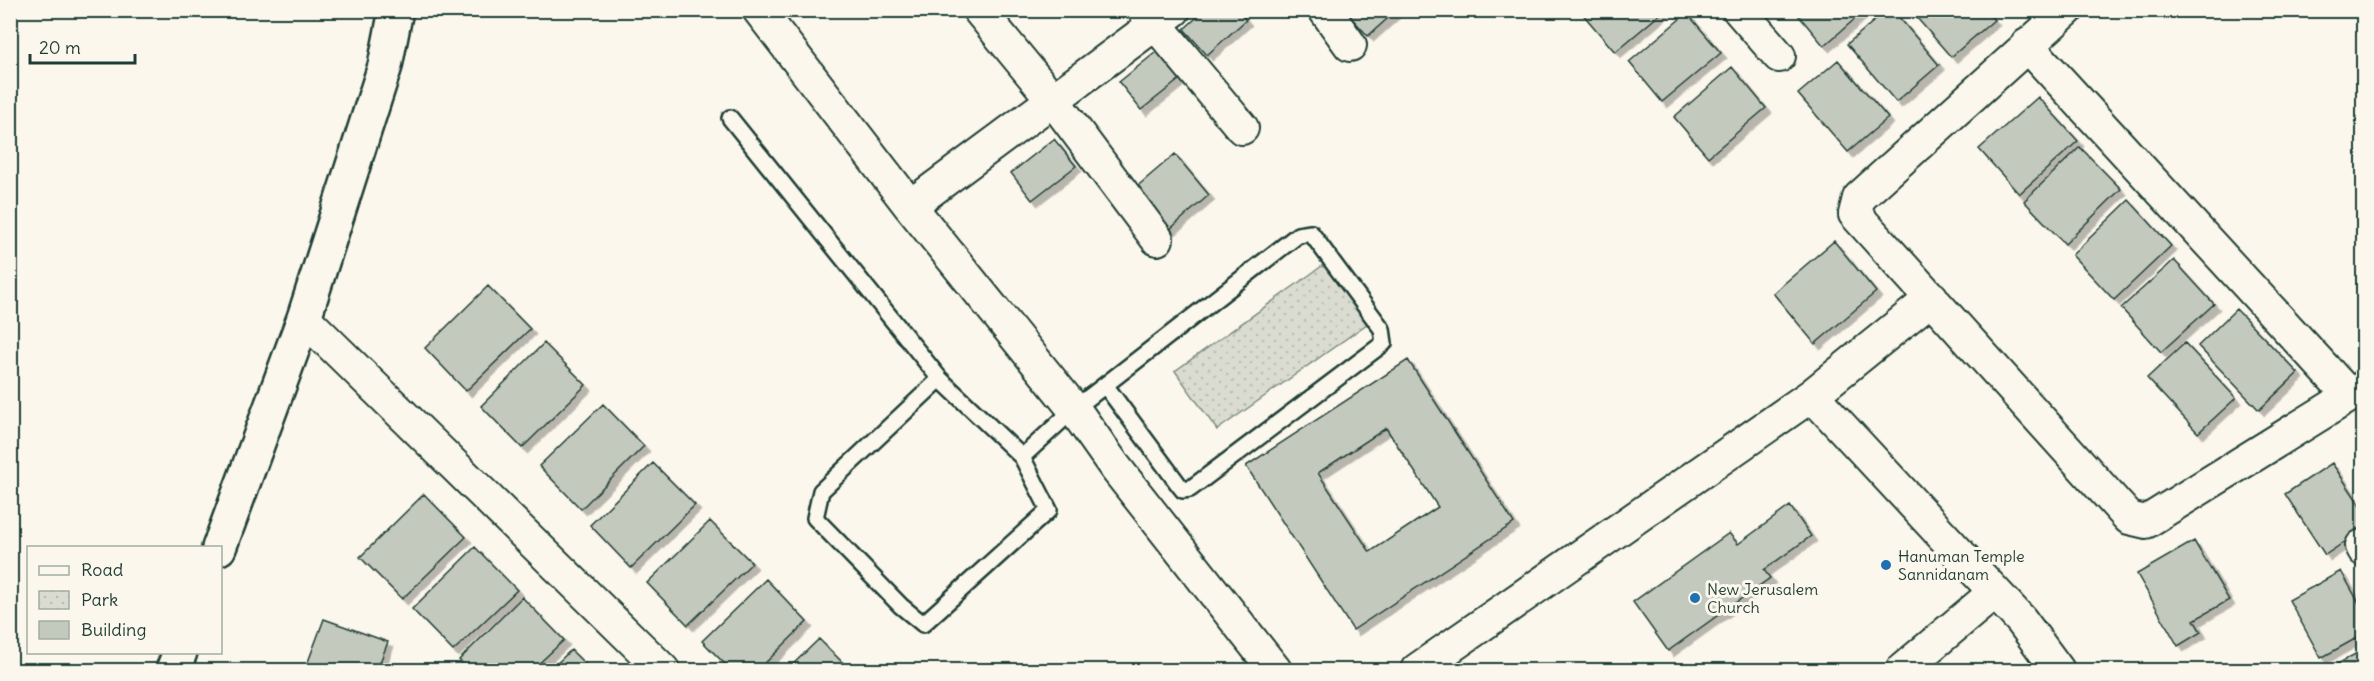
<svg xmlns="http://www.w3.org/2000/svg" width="2374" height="681" font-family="Delius,sans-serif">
	<defs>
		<pattern id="park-dots" width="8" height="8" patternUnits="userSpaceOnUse" patternTransform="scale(1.5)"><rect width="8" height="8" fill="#dbdcd1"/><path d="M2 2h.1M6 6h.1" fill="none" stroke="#bcbeb4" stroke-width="1.8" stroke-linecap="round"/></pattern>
		<filter id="shadow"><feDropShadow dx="5.5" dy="5.5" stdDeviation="0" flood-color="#0004"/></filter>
	</defs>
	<rect width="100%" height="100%" fill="#fbf7ec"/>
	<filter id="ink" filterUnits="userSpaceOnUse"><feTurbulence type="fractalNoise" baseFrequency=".0167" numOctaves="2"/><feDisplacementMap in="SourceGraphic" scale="12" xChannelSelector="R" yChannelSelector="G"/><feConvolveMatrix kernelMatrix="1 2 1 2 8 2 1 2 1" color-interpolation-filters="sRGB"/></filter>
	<g filter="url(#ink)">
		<path fill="url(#park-dots)" stroke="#7d8c82" stroke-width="1.5" d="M1329,261L1371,321L1217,430L1175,371Z"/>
		<path fill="#c4c9be" stroke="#1f3d34" stroke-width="1.5" fill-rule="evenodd" filter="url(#shadow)" d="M1205,10H1237L1246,20L1207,55L1184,29Z
			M1352,10H1397L1368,36L1348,14Z
			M1583,10H1665L1615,52L1581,12Z
			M1794,10H1864V11L1824,46Z
			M1887,10H1893L1939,65L1896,102L1847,44Z
			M1910,10H1985L1994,20L1951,57Z
			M1687,13L1721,53L1662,102L1629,62Z
			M1161,48L1184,76L1141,110L1119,82Z
			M1838,60L1888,118L1848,152L1798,94Z
			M1732,67L1766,108L1708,157L1674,117Z
			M2038,97L2078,141L2019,194L1979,149Z
			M1054,139L1076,166L1032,200L1011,173Z
			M2080,147L2121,189L2065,244L2024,201Z
			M1175,154L1209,195L1169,230L1134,189Z
			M2129,200L2171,246L2114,300L2072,255Z
			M1834,241L1876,292L1815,344L1773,293Z
			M2174,260L2214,304L2161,352L2121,308Z
			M488,286L530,329L466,391L425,348Z
			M2236,309L2298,373L2259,410L2198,346Z
			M544,343L586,385L522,448L481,406Z
			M2185,343L2236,398L2198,433L2147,378Z
			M1408,360L1514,523L1353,630L1246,466ZM1386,428L1438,507L1370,552L1318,473Z
			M603,404L644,446L581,509L539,466Z
			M653,463L695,505L631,568L590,525Z
			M2332,463L2364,511V529L2325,555L2285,494Z
			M424,494L466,537L402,599L360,557Z
			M1790,506L1811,536L1764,570L1770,578L1668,651L1633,602L1729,533L1738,544Z
			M710,521L752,563L688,625L647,583Z
			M2194,541L2229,600L2194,620L2201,632L2178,646L2137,574Z
			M475,547L517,590L453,651L412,609Z
			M2341,571L2364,612V634L2321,658L2289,600Z
			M766,579L807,622L758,670H731L702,641Z
			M522,597L564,640L532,670H469L459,660Z
			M324,619L388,642L377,670H305Z
			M819,639L850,670H787Z
			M2364,649V670H2327Z
			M571,650L591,670H550Z"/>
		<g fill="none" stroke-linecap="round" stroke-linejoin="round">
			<defs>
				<path id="service" d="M730,118L940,379
					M1022,457L940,379L821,491L815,518L901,606L923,624L1049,510L1022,457L1074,409L1105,385L1298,235L1311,233L1382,329L1384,343L1190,489L1183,490L1179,485L1105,385"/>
				<path id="minor" d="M759,10L910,206L1074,409L1115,467L1275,670
					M979,10L1053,100L1157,239
					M1144,10L1242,128
					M1325,10L1350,45
					M1739,10L1779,56
					M2067,10L1859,198L1855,214L2129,518L2146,522L2364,387
					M2027,45L2349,395
					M910,206L1174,10
					M304,318L663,670
					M1812,395L2021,620L2058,670
					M2362,546L2364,550
					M1417,670L1812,395L1932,298
					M1902,670L1994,593"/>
				<path id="secondary" d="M219,548L304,318L385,66L396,10
					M173,670L180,652"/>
			</defs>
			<use href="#service" stroke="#1f3d34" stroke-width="20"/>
			<use href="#minor" stroke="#1f3d34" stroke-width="36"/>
			<use href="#secondary" stroke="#1f3d34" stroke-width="38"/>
			<use href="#service" stroke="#fbf7ec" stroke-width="15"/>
			<use href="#minor" stroke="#fbf7ec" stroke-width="32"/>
			<use href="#secondary" stroke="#fbf7ec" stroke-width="33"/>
		</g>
	</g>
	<g fill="#1f6fb2" stroke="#fbf7ec" stroke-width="2">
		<circle cx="1886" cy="565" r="6"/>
		<circle cx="1695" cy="598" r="6"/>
	</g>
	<g text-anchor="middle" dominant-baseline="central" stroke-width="6" stroke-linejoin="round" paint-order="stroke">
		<g font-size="16" fill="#1f3d34" stroke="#fbf7ec" text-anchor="start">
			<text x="1898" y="556">Hanuman Temple<tspan x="1898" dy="18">Sannidanam</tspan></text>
			<text x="1707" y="589">New Jerusalem<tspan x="1707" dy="18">Church</tspan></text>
		</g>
	</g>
	<rect width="2374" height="681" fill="none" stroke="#fbf7ec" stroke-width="36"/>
	<rect x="18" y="18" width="2338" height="645" fill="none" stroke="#1f3d34" stroke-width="2" filter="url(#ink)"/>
	<rect x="27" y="546" width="195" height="108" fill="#fbf7ec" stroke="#a3ada2" stroke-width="1.5"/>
	<rect x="39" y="566" width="30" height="9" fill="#fbf7ec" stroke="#a3ada2" stroke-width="1.5"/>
	<text x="81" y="576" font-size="18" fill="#1f3d34">Road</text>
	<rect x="39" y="591" width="30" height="18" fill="url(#park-dots)" stroke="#a3ada2" stroke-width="1.5"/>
	<text x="81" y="606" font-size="18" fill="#1f3d34">Park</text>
	<rect x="39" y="621" width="30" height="18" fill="#c4c9be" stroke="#a3ada2" stroke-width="1.5"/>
	<text x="81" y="636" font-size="18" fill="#1f3d34">Building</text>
	<path d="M30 54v9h105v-9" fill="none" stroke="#1f3d34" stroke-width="3"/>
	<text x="39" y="54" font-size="18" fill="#1f3d34" stroke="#fbf7ec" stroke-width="4.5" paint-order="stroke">20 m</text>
</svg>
